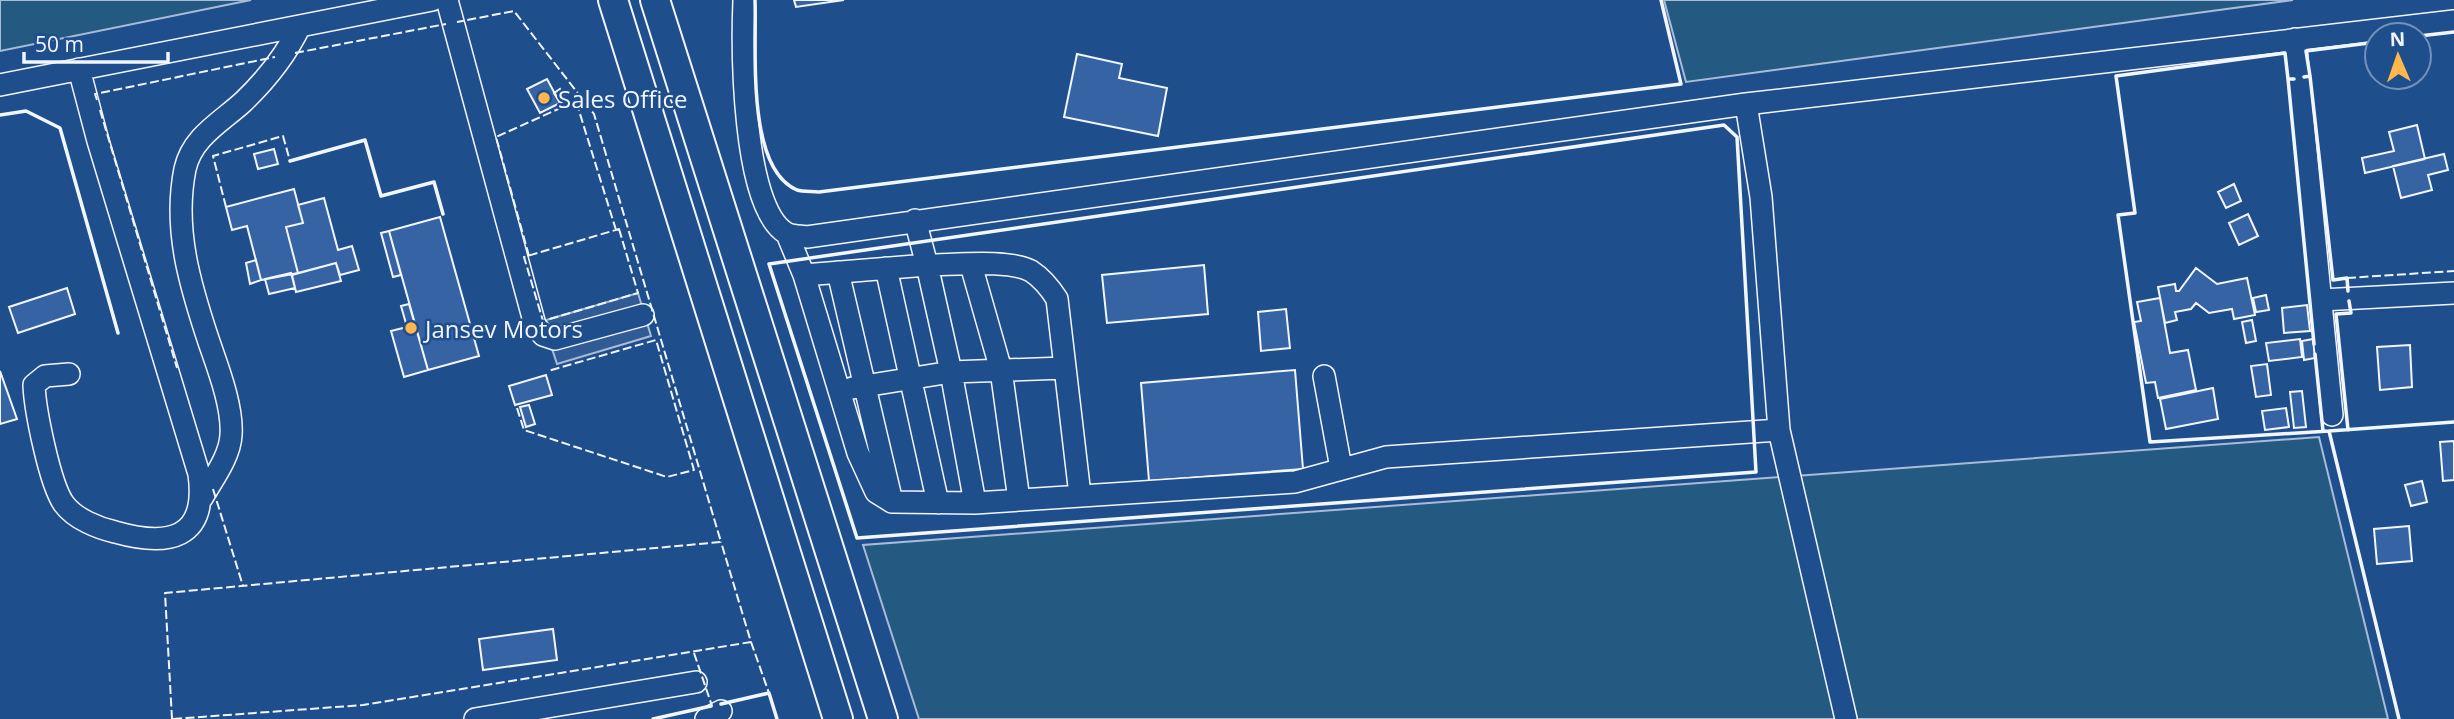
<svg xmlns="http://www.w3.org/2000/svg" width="2454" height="719" font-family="'Open Sans',sans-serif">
	<rect width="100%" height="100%" fill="#1f4e8c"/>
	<path fill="#245a82" stroke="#a8bbd7" stroke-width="2" d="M0,0H251L0,51Z
		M1664,0H2293L1686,82Z
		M2319,437L2388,719H919L863,545Z"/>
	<path fill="#305b95" stroke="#a8bbd7" stroke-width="2" d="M638,293L651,336L557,364L543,321Z"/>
	<path fill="#3563a3" stroke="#f2f6ff" stroke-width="2" d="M794,0H844L796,7Z
		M1077,54L1122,64L1119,78L1167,88L1158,136L1064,117Z
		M547,79L560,103L540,113L527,89Z
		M560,89L566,100L560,103L554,93Z
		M2417,125L2425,159L2365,173L2362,158L2394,151L2389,132Z
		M274,149L278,164L258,169L254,154Z
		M2444,154L2448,170L2428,175L2432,190L2401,198L2393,166Z
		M2234,184L2241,201L2226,208L2218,192Z
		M294,189L303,223L286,227L298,273L261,280L247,226L232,230L226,207Z
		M324,198L338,250L352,246L359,270L340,275L336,263L298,273L286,227L303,223L298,205Z
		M2248,214L2258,236L2239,245L2229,223Z
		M440,217L479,356L428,370L389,231Z
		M389,231L401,275L393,277L381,233Z
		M256,260L261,280L250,284L246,263Z
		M336,263L341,281L296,292L292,275Z
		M1204,265L1208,314L1107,323L1102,275Z
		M2196,268L2217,284L2247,278L2255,315L2234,319L2232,309L2209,313L2196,303L2191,309L2175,312L2177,320L2165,323L2158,287L2175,284L2176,291H2179Z
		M291,273L295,288L269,294L265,279Z
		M67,288L75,314L18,333L9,307Z
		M2266,295L2269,310L2256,312L2253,298Z
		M2160,298L2170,353L2188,350L2196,390L2158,398L2155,382L2146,383L2134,322L2141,321L2137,302Z
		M409,304L428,370L404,377L391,331L407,327L401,306Z
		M2307,305L2310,331L2284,333L2282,308Z
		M1286,309L1290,348L1261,351L1258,312Z
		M2252,320L2256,341L2246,343L2242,322Z
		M2300,339L2302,357L2269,361L2266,343Z
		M2313,339L2315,358L2304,360L2302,341Z
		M2410,345L2412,387L2380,390L2377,347Z
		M2267,364L2271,395L2256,397L2251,366Z
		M1295,370L1303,469L1149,481L1141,383Z
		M0,371L17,419L0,424Z
		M546,375L552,395L515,405L509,386Z
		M2213,388L2218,419L2166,429L2160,399Z
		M2302,391L2306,427L2294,428L2290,392Z
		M529,405L535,424L526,427L520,407Z
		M2286,408L2289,427L2265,430L2262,411Z
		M2454,441V480L2443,481L2440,442Z
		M2422,481L2427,502L2411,506L2405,485Z
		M2409,526L2412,561L2377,564L2374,529Z
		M553,629L557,660L483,670L479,639Z"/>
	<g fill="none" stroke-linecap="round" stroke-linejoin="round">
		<defs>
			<path id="minor" d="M447,0L535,325L543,335L555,339L643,315
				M744,0C742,48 742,207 786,233C791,236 801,236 807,237L1746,104L2454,21
				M2295,39L2332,415
				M0,85L432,0
				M1746,104L1761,197L1779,430L1846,719
				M915,220L927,265C953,265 1009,259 1031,271C1042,278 1050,288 1057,299L1080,495
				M787,234L804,275L927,265L951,372L975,503
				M971,265L1001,370L1019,500
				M886,268L938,503
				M838,272L892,502
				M804,275L858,453L876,492L892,502L975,503L1295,482L1386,457L1779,430
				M2321,300L2454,293
				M69,374L45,376L34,385C35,410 50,485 64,504C75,519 98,528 115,532C168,547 208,540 199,474L98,141L79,69
				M1324,376L1341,468
				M852,388L951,372L1064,368
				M202,498C212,480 230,457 231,435C233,407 218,368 209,342C190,285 173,229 185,169C192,137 221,122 243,102C267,79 286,55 300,26
				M475,719L696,682
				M706,719L721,711"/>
			<path id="major" d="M613,0L838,719
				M655,0L883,719"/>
		</defs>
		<use href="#minor" stroke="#f2f6ff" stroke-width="24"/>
		<use href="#major" stroke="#f2f6ff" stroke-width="32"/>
		<use href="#minor" stroke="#1f4e8c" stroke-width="21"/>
		<use href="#major" stroke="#1f4e8c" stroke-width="28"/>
		<path stroke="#f2f6ff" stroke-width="2" stroke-dasharray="9 3.5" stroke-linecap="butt" d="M295,53L446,24
			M97,100L95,94L275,57
			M100,110L177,368
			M226,207L213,156L283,136L290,161
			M619,229L638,293L543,321L524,257Z
			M529,256L496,137L576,101L616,230
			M2347,278L2454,271
			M517,408L524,430L667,477L694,470L656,340L548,371
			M213,489L243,586
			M751,642L769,693
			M694,653L712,706
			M172,719L165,593L721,542L594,114L514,11L457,22
			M173,719L363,705L751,642L721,542"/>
		<path stroke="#f2f6ff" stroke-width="3.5" d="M755,0C757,46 745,168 797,190C803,192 813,191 819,192L1681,84L1661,0
			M2419,36L2454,32
			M2310,76L2333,280L2347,278L2348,291
			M2304,77L2310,76L2306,51L2377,42
			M2288,79L2314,344
			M2294,79H2288L2285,53L2116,76L2135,213L2118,215L2150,442L2329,431L2399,719
			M0,115L26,111L60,128L118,333
			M1724,125L1737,137L1756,472L857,538L769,264Z
			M290,161L365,140L381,196L434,182L443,214
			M2315,354L2323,431
			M2348,430L2336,314L2351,313L2349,301
			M2329,431L2454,422
			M721,704L769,693L777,719
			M653,719L711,706"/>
	</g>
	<g fill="#ffb74d" stroke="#1f4e8c" stroke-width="2.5">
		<circle cx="544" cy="98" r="7"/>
		<circle cx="411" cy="328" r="7"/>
	</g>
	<g text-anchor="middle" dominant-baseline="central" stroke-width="5" stroke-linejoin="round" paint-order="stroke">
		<g font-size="24" fill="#f2f6ff" stroke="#1f4e8c" text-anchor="start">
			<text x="558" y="98">Sales Office</text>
			<text x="425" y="328">Jansev Motors</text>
		</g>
	</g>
	<g transform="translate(2398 56) rotate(358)"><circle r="33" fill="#1f4e8c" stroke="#7391ba" stroke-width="2"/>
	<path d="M0-5L12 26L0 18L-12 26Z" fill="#ffb74d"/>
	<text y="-10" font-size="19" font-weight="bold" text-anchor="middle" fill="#f2f6ff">N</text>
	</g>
	<path d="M24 52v10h144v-10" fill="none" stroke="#f2f6ff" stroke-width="3.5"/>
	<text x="35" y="52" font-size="21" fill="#f2f6ff" stroke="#1f4e8c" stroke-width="5" paint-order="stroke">50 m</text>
</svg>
